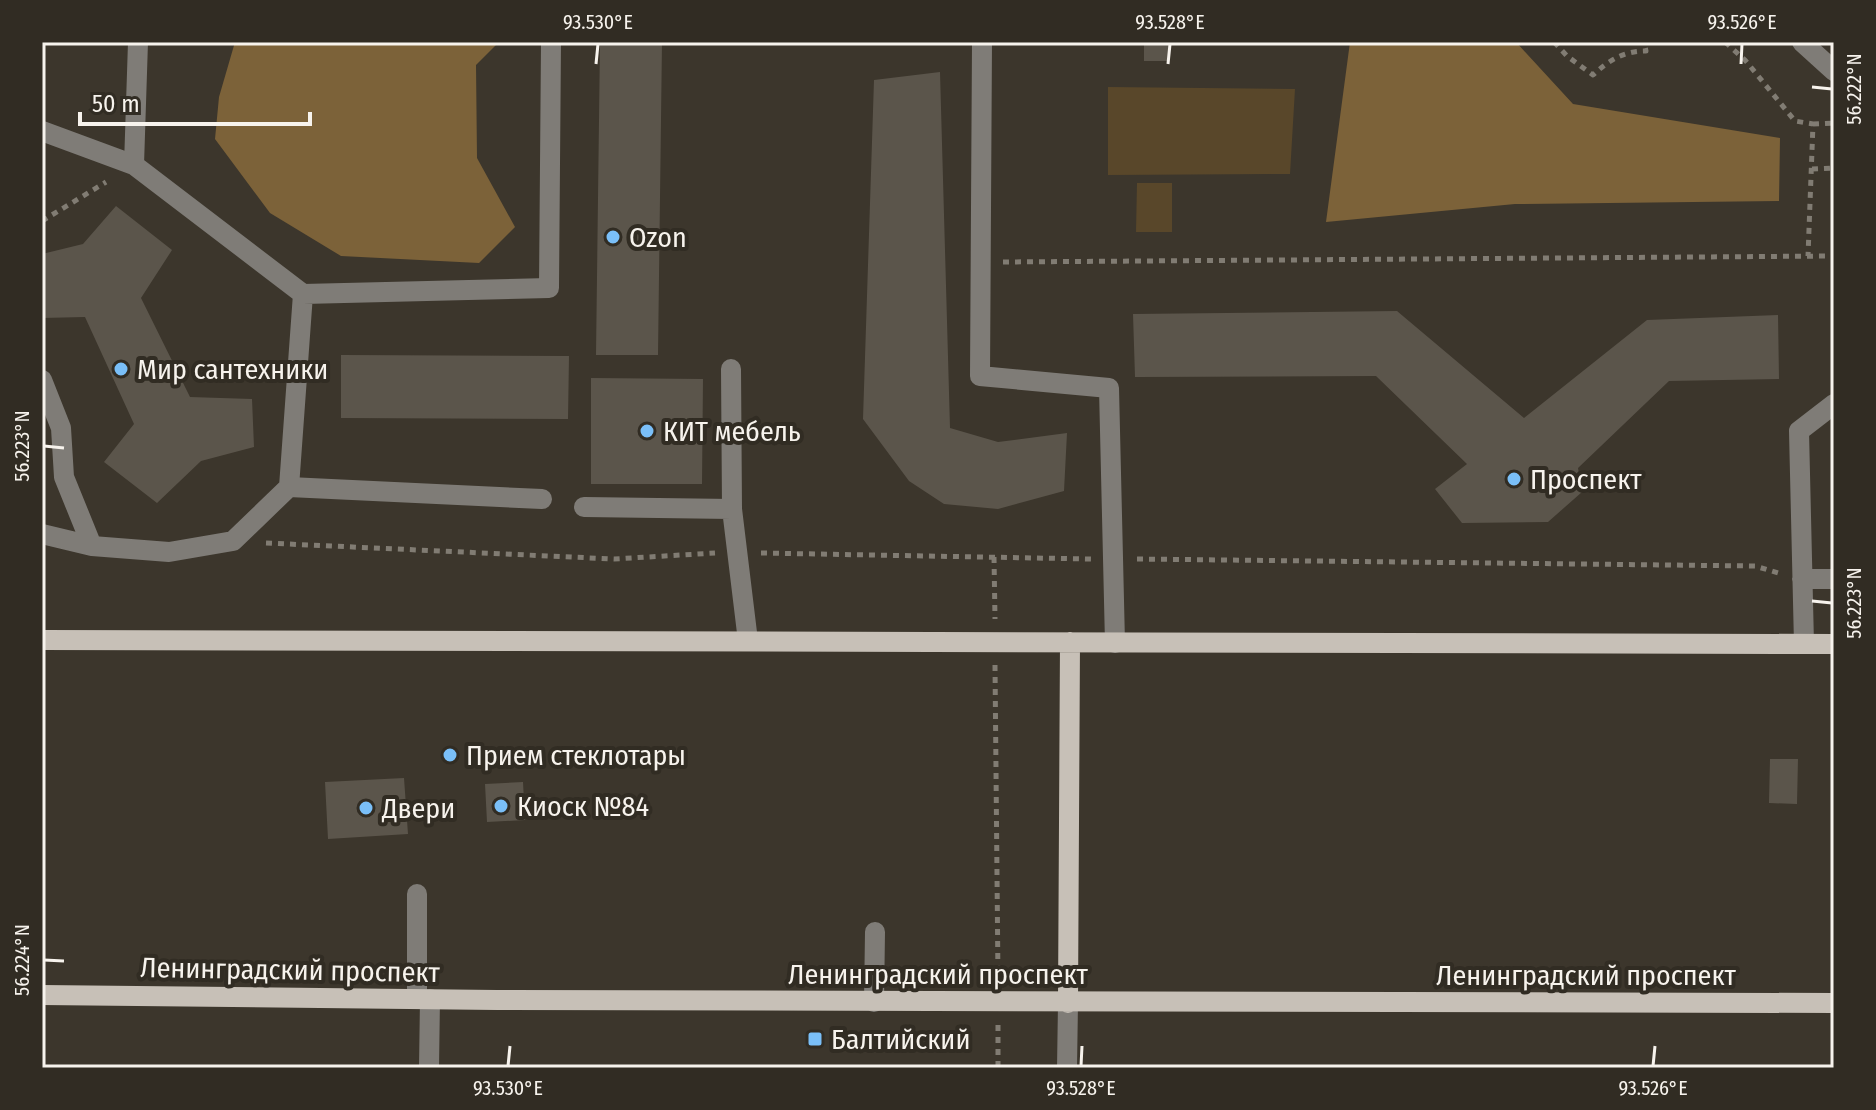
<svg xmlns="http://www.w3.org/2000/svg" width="1876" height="1110" font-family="'Fira Sans Condensed',sans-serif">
	<rect width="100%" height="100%" fill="#3c362c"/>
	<path fill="#59472a" d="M1108,87L1295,89L1290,174L1108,175Z
		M1137,183H1172V232H1136Z"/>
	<path fill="#7c6239" d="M235,42H499L476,65L477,158L515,227L479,263L341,256L270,213L215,139L219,97Z
		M1350,42H1516L1573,104L1780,138L1779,201L1515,204L1326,222Z"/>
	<path fill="#5b554b" d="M42,42H102V45H42Z
		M600,42H662L658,355H596Z
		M1144,42H1170L1169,61H1144Z
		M940,72L950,428L998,442L1067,433L1064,491L998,509L944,504L909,481L863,419L874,80Z
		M116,206L172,250L141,298L190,397L252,399L254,447L201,461L157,503L104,462L134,424L85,317L42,318V254L83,244Z
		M1397,311L1524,418L1647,320L1778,315L1779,379L1669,381L1578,468L1582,492L1548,522L1462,523L1435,489L1467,464L1376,376L1135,377L1133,314Z
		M341,355L569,356L568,419L341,418Z
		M591,378L703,379L702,484H591Z
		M449,747L458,751L451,764L442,759Z
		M1770,759H1798L1797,804L1769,803Z
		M404,778L408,834L328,839L325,782Z
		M523,782L525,820L487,822L485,784Z"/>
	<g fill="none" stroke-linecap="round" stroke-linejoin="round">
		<path stroke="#817c73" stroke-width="5" stroke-dasharray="6 6" stroke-linecap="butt" d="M1554,42L1567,56L1593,75C1609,60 1624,51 1646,51L1644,42
			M1725,42L1745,60L1795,121L1813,124L1808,256
			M1813,124L1834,123
			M1812,169L1834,168
			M42,221L106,182
			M1003,262L1834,256
			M266,543L614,559L715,553
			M761,553L1091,559
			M994,557L995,619
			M1137,559L1755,566L1778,573
			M995,665L998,979
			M998,1025V1068"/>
		<path stroke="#7f7c77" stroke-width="20" d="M138,42L134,165L303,294L549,288L551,42
			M982,42L980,376L1109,388L1115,643
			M1802,42L1834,71
			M42,131L134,165
			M303,294L289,487L542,499
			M731,369L732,509
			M42,380L61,428L64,477L92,546L169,552L233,541L289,487
			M584,507L732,509L748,641
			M42,534L92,546
			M1802,579H1834
			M1804,644L1799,431L1834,404
			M417,999V894
			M874,1002L875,932
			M429,1068L430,999
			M1067,1068L1068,1003"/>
		<path stroke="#c7c0b7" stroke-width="20" d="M42,640L1834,644
			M42,995L497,1000L1834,1003
			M1068,1003L1070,642"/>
	</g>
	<path fill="none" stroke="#f7f3ed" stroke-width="3" d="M596,64L598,44M1168,64L1170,44M1741,64L1742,44M1812,87L1832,89M44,446L64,448M1812,601L1832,603M44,960L64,961M508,1066L510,1046M1081,1066L1082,1046M1653,1066L1655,1046"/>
	<g fill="#7abff8" stroke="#312c23" stroke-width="3">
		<circle cx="613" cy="237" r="8"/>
		<circle cx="121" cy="369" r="8"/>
		<circle cx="647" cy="431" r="8"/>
		<circle cx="1514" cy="479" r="8"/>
		<circle cx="450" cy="755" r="8"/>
		<circle cx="501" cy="806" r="8"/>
		<circle cx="366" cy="808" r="8"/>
		<rect x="807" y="1031" width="16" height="16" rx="4"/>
	</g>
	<g text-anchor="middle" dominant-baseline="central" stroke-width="8" stroke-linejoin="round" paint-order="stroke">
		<g font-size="28" fill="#f7f3ed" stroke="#312c23" text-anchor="start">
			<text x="629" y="237">Ozon</text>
			<text x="137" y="369">Мир сантехники</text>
			<text x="663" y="431">КИТ мебель</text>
			<text x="1530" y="479">Проспект</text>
			<text x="466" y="755">Прием стеклотары</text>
			<text x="517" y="806">Киоск №84</text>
			<text x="382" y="808">Двери</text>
			<text x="831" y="1039">Балтийский</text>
		</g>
		<g font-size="28" fill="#f7f3ed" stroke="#312c23">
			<text transform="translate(290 970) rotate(1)">Ленинградский проспект</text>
			<text x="938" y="974">Ленинградский проспект</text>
			<text x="1586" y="975">Ленинградский проспект</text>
		</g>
	</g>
	<rect width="1876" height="1110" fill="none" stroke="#312c23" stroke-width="88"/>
	<path d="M80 112v12h230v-12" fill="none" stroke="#f7f3ed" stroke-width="4"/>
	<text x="92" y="112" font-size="24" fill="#f7f3ed" stroke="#312c23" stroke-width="6" paint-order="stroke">50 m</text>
	<rect x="44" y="44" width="1788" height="1022" fill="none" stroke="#f7f3ed" stroke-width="3"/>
	<g font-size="20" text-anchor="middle" fill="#f7f3ed">
		<text x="598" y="29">93.530°E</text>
		<text x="1170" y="29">93.528°E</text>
		<text x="1742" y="29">93.526°E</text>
		<text transform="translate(1854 89) rotate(-90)" y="7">56.222°N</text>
		<text transform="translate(22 446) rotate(-90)" y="7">56.223°N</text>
		<text transform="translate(1854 603) rotate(-90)" y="7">56.223°N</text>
		<text transform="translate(22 960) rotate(-90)" y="7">56.224°N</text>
		<text x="508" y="1095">93.530°E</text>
		<text x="1081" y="1095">93.528°E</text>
		<text x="1653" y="1095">93.526°E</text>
	</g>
</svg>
